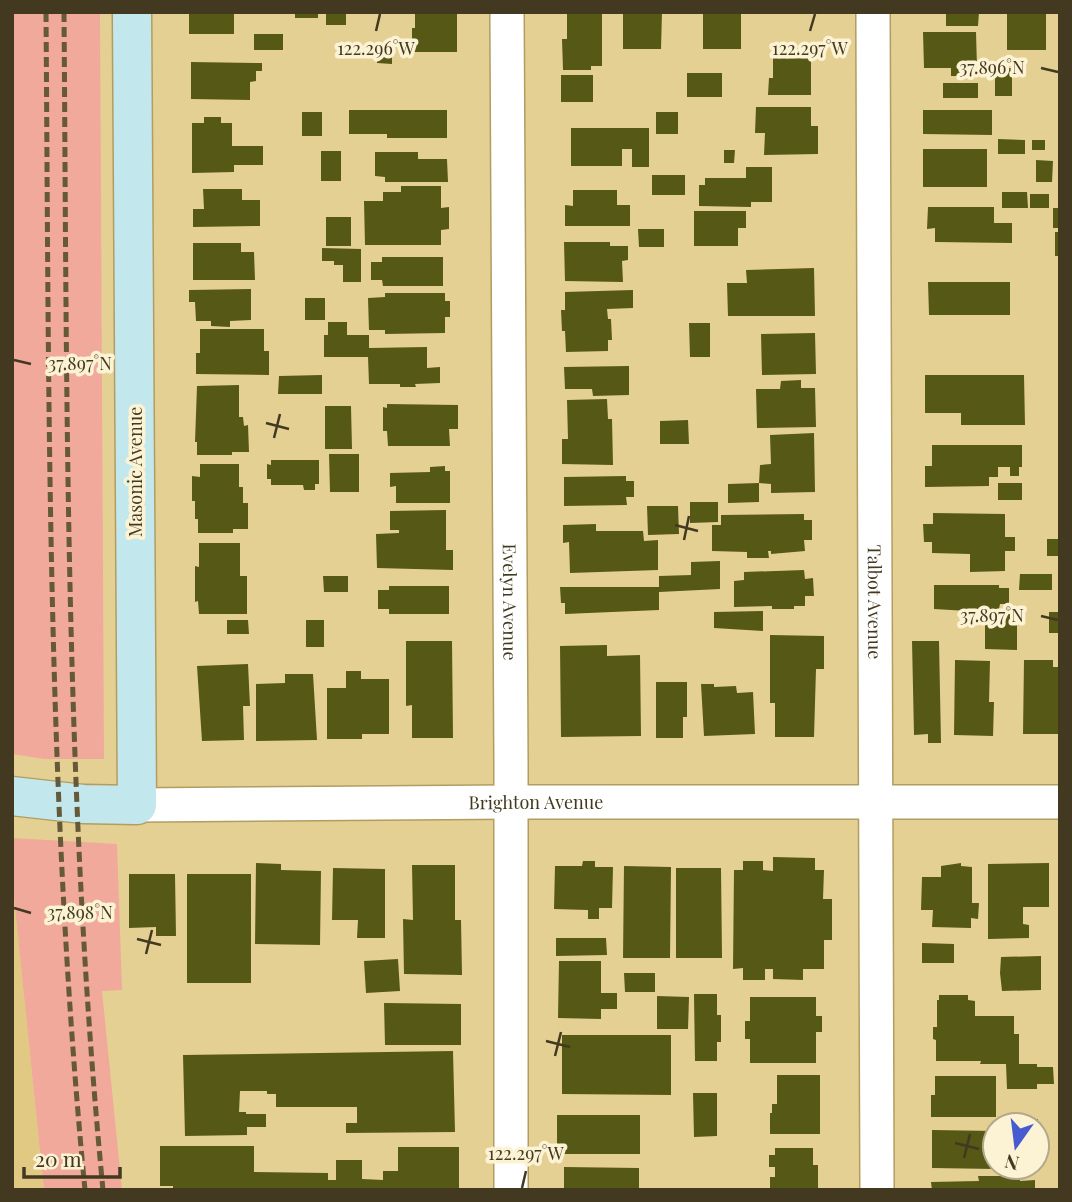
<svg xmlns="http://www.w3.org/2000/svg" width="1072" height="1202" font-family="'Playfair Display',serif">
	<rect width="100%" height="100%" fill="#e5d093"/>
	<path fill="#e1c984" d="M12,878L44,1190H12Z"/>
	<path fill="#f0a99b" d="M12,12H100L104,759H44L12,754Z
		M12,838L117,844L122,990L102,991L122,1190H44L12,878Z"/>
	<path fill="#565816" d="M189,12H234V34H189Z
		M295,12H318V18H295Z
		M326,12H346V25H326Z
		M415,12H457V52H412V28H415Z
		M567,12H602V66H591V70H563L562,39H567Z
		M623,12H662L661,49H623Z
		M703,12H741V49H703Z
		M946,12H979L978,26H946Z
		M1007,12H1046V50H1007Z
		M923,32H976L977,68H961L962,76H951V68H924Z
		M254,34H283V50H254Z
		M773,47H811V95H768L769,78H773Z
		M377,54H392V64L377,63Z
		M191,62L262,63V71H256V81L250,82V100L191,99Z
		M995,68H1012V96H995Z
		M687,73H722V97H687Z
		M561,75H593V102H561Z
		M943,83H978V98H943Z
		M756,107H811V126H818V154L764,155L765,133H755Z
		M349,110H447V138H387V134H349Z
		M923,110H992V135L923,134Z
		M302,112H322V136H302Z
		M656,112H678V134H656Z
		M204,117H221V123H232V146H263V165H234V172L192,173V123H204Z
		M571,128H649V167H632V149H622V166H571Z
		M998,139L1025,140V154H998Z
		M1032,140H1045V150H1032Z
		M923,149H987V187H923Z
		M724,150H735L734,163H724Z
		M321,151H341V181H321Z
		M375,152H418V159H447L448,182H385V177L375,176Z
		M1036,160L1053,161L1052,182H1036Z
		M746,167H772V202H751V207L699,206V185H705V178H746Z
		M652,175H685V195H652Z
		M401,186H441V208L449,207V229L441,230V245H365L364,201H383V192H401Z
		M203,189H242V200H260V226L193,227V209H204Z
		M573,190H617V205H630V226H565V205L573,206Z
		M1002,192H1027L1028,208H1002Z
		M1030,194H1049V208H1030Z
		M928,207H994V223H1012V243L935,242V228L927,229Z
		M1053,208H1060V228H1053Z
		M694,211H746V228H738V246H694Z
		M326,217H351V246H326Z
		M638,229H664V247H639Z
		M1055,232H1060V256H1055Z
		M564,242H610V246H628V260L622,261L623,282L565,281Z
		M193,243H241V252H254L255,280H193Z
		M322,248L361,249V282H343V265H334V261H322Z
		M382,257H443V286H383L382,280H371V262H382Z
		M814,268L815,316H728L727,283H747L746,270Z
		M928,282H1010V315H929Z
		M251,289V320L230,321V327L211,326V321H196L195,302H189V290Z
		M633,290V308L607,309L608,319H611L612,340H608V351L566,352L565,331H562L561,310H565V292Z
		M385,293H445V301H450V317H445V333L385,334V330H369L368,298L385,297Z
		M305,298H325V320H305Z
		M328,322H347V335H369V348L427,347V368L440,367V383L415,384L416,387H400V384H369L368,357H324V335H328Z
		M689,323H710V357H690Z
		M200,329H264V351H269V375L196,374V353H200Z
		M815,333L816,374L762,375L761,334Z
		M629,366V395L593,396L592,389H565L564,367Z
		M322,375V394H278L279,376Z
		M925,375H1024L1025,425H961V413H925Z
		M801,380V388H815L816,427L757,428L756,389H780L781,381Z
		M239,385V417H243L244,426L248,425L249,452H232V455H197V442H195L197,386Z
		M607,399L608,419H612L613,465L562,464V439H568L567,400Z
		M387,404L458,405V429H449L450,446H388L387,431H383V407L387,408Z
		M325,406H351L352,449H325Z
		M688,420L689,444H660V421Z
		M814,433L815,492L771,493V484L759,483L760,465L771,464L770,435Z
		M932,445H1022V467H1019V476H1010V467H998V477H989V486L925,487V466H932Z
		M329,454H359V492H330Z
		M271,460H319V484H315V490H304L303,485H271V479H267V464L271,465Z
		M200,464H239V487H243V503H248V529H233V533H198V519H195V501H192V476L200,477Z
		M445,466V471H450V503H396V486L390,487V473L430,472V467Z
		M626,476V481H634V497H626L627,505L564,506V477Z
		M759,483V502L728,503V484Z
		M998,483H1022V500H998Z
		M690,502H718V522L690,523Z
		M647,506H678L679,534L648,535Z
		M446,510V550H453V570L377,568L376,534L399,533V530H390V511Z
		M933,513L1005,514V537H1015V551H1005V571L970,572V554L932,553V542H924L923,524H933Z
		M804,514V520H812V540H804L805,551L771,554V551H768L769,558H747V552L712,551V525H721V515Z
		M596,524V531H643L644,541L658,540V570L570,573L569,542L563,543V525Z
		M1047,539H1060V556H1047Z
		M199,543H240V576H247V614H199L198,601L195,602V566L199,567Z
		M720,561V589L659,592V610L565,614V603H561L560,587H659V576L691,575V562Z
		M804,570L805,579L813,578L814,596H805V606H794V609H772V606L734,607V581L744,580V572Z
		M1020,574H1052V590H1019Z
		M323,576H348V592H324Z
		M934,585H999V588H1009V604H1000L999,609H1017V650L985,649V612L934,609Z
		M389,586H449V614H389V609H378V590H389Z
		M763,611V631L714,628V612Z
		M1049,612H1060V633H1049Z
		M227,620H248L249,634H227Z
		M306,620H324V647H306Z
		M770,635L824,636V669H816L814,737H775V703H770Z
		M406,641H452L453,738H412V705L406,706Z
		M912,641H939L941,743H928V734L914,735Z
		M607,645V656L640,655L641,736L561,737L560,646Z
		M955,660L990,661L989,702H994L993,736L954,735Z
		M1024,660H1053V667H1060V734H1023Z
		M248,664L250,706H243L244,740L202,741L197,666Z
		M346,671H361V679H389V734H362V739H327V688H346Z
		M285,674H313L317,740L256,741V684L285,683Z
		M656,682H687V717H683V738H656Z
		M701,684H714V687L736,686L737,693L753,692L755,734L704,736Z
		M773,857L815,858V870H824L823,899H832V940H824V969H803V980L773,979V969H765V980H743V968L733,969L734,870H743V861H763V870L773,871Z
		M583,861H595V867H613L612,908H599V919H588V910L554,909L555,866H582Z
		M256,863L281,864V870L321,871L320,945L255,944Z
		M961,863V866L972,867V903H979L978,919L971,918V928L932,927L933,910H921L922,877H941V866Z
		M1049,863V907H1023V924L1029,925V938L988,939V864Z
		M412,865H455V920H461L462,975L404,974L403,919L413,920Z
		M624,866L671,867L670,958H623Z
		M333,868L385,869V938H357L358,920H332Z
		M676,868H721L722,958H676Z
		M129,874H175L176,936H156V927L129,928Z
		M187,874H251V983H187Z
		M556,938H606L607,955L556,956Z
		M922,943L954,944V963H922Z
		M1041,956V990L1002,991L1000,973L1001,957Z
		M398,959L400,991L366,993L364,961Z
		M559,961H601V993H617V1009H601V1019L558,1018Z
		M624,973H655V992H625Z
		M694,994H717V1015H721V1042H717V1061H695Z
		M939,995H968V1000L975,1001V1016H1014V1034H1019V1064H1037V1067H1053L1054,1084H1037V1089H1007L1006,1064H980L981,1061H936V1040L933,1039V1027H937V1000H939Z
		M657,996L689,997L688,1029H657Z
		M750,997H816V1016H822V1032H816V1063H750V1039H745V1021H750Z
		M384,1003L461,1004V1045H385Z
		M562,1035H671V1095L562,1094Z
		M453,1051L455,1132L346,1133V1123H357V1107H276V1094H267V1091H240L239,1112H246V1114H266V1127H247V1135L185,1136L183,1055Z
		M777,1075H820V1134H770V1113H772V1104H777Z
		M935,1076H996V1117H931V1095H935Z
		M693,1093H717V1136L694,1137Z
		M557,1115H640V1154H557Z
		M1008,1119H1038V1125H1008Z
		M932,1130L995,1131V1169L932,1168Z
		M160,1146H254V1172L328,1173V1180H336V1160H362V1179L383,1180V1171H398V1147H459V1190H173V1186H160Z
		M775,1148H813V1165H818V1190H770V1177H775V1167H769V1155H775Z
		M564,1167L639,1168V1190H564Z
		M1001,1167H1032V1170L1001,1169Z
		M978,1176H1020V1181L1035,1180V1190H932L931,1182L979,1181Z"/>
	<g fill="none" stroke-linecap="round" stroke-linejoin="round">
		<defs>
			<g id="street">
				<path id="s1" d="M507,12L511,763V1190"/>
				<path id="s2" d="M873,12L877,1190"/>
				<path id="s3" d="M137,805L511,802H1060"/>
			</g>
			<path id="secondary" d="M12,796L83,804L137,805L132,12"/>
		</defs>
		<use href="#street" stroke="#b19d62" stroke-width="36"/>
		<use href="#secondary" stroke="#b19d62" stroke-width="41"/>
		<use href="#street" stroke="#fff" stroke-width="33"/>
		<use href="#secondary" stroke="#c2e8ee" stroke-width="38"/>
		<path stroke="#655938" stroke-width="5" stroke-dasharray="10 5" stroke-linecap="butt" d="M46,12C49,405 47,798 85,1190
			M64,12C67,405 65,798 103,1190"/>
	</g>
	<path fill="none" stroke="#423920" stroke-width="2.5" d="M376,31L380,14M810,31L815,14M1041,68L1058,72M14,360L31,364M266,423L289,429M274,438L280,414M675,525L698,531M684,540L689,516M1041,616L1058,620M14,908L31,913M137,939L161,945M146,954L152,930M546,1041L570,1047M555,1056L561,1032M955,1143L979,1149M964,1158L970,1134M522,1188L526,1171"/>
	<g text-anchor="middle" dominant-baseline="central" stroke-width="7" stroke-linejoin="round" paint-order="stroke">
		<g font-size="18" fill="#423920" stroke="#fcf2d4">
			<text transform="translate(135 472) rotate(-90)">Masonic Avenue</text>
			<text stroke="none"><textPath href="#s1" startOffset="590">Evelyn Avenue</textPath></text>
			<text stroke="none"><textPath href="#s2" startOffset="590">Talbot Avenue</textPath></text>
			<text stroke="none"><textPath href="#s3" startOffset="399">Brighton Avenue</textPath></text>
		</g>
	</g>
	<g font-size="18" text-anchor="middle" fill="#423920" stroke="#fcf2d4" stroke-width="7" stroke-linejoin="round" paint-order="stroke">
		<text x="376" y="55">122.296°W</text>
		<text x="810" y="55">122.297°W</text>
		<text x="992" y="74">37.896°N</text>
		<text x="80" y="370">37.897°N</text>
		<text x="992" y="622">37.897°N</text>
		<text x="80" y="919">37.898°N</text>
		<text x="526" y="1160">122.297°W</text>
	</g>
	<rect width="1072" height="1202" fill="none" stroke="#423920" stroke-width="28"/>
	<g transform="translate(1016 1146) rotate(194)"><circle r="33" fill="#fcf2d4" stroke="#b2a88c" stroke-width="2"/>
	<path d="M0-5L12 26L0 18L-12 26Z" fill="#465bcf"/>
	<text y="-10" font-size="19" font-weight="bold" text-anchor="middle" fill="#423920">N</text>
	</g>
	<path d="M24 1167v10h96v-10" fill="none" stroke="#423920" stroke-width="3.5"/>
	<text x="35" y="1167" font-size="21" fill="#423920" stroke="#fcf2d4" stroke-width="5" paint-order="stroke">20 m</text>
</svg>
